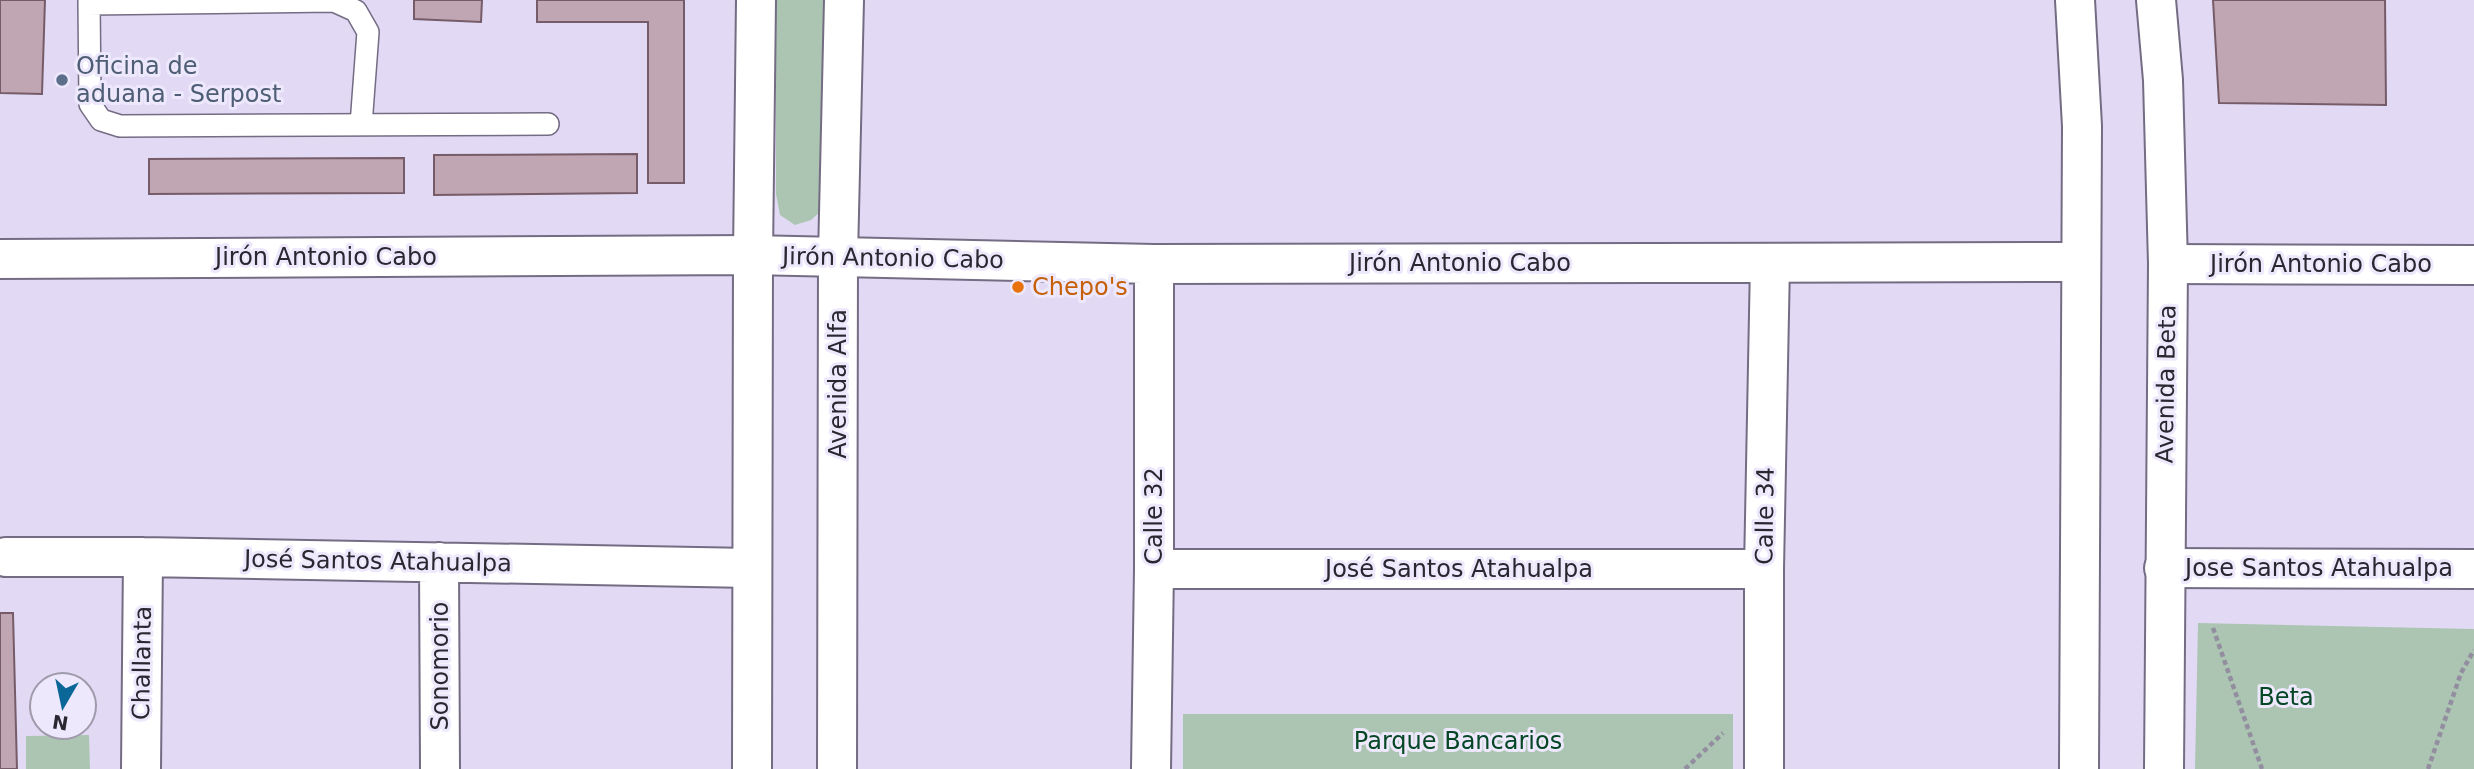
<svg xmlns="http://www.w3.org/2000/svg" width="2474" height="769" font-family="'DejaVu Sans',sans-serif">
	<rect width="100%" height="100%" fill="#e2daf4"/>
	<path fill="#abc5b2" d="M776,0H828L822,210L811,220L795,225L780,215L776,194Z
		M2198,623L2474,629V769H2195Z
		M1183,714H1733V769H1183Z
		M89,735L90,769H26V736Z"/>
	<path fill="#c0a5b2" stroke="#755c68" stroke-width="2" d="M0,0H45L42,94L0,93Z
		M414,0H482L481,22L414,19Z
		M537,0H684V183H648V22H537Z
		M2213,0H2385L2386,105L2219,103Z
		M637,154V193L434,195V155Z
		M404,158V193L149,194V159Z
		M0,613H13L17,769H0Z"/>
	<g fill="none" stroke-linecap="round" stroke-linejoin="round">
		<defs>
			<path id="lane" d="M89,0L90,104L101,120L120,126L548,124
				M89,4L334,1L356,11L368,32L361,125"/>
			<path id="street" d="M0,259L753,255L1154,264L2080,262
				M2168,264L2474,265
				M6,557H143L751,568
				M439,562L440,769
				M2164,568L2474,569
				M1154,569H1764
				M141,769L143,557
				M1151,769L1154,569V264
				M1764,769V569L1770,263"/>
			<path id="secondary" d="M2075,0L2082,126L2079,769
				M2156,0L2163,80L2168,264L2164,769
				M752,769L753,255L756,0
				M837,769L838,256L844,0"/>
		</defs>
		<use href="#lane" stroke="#746c83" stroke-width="24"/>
		<use href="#street" stroke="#746c83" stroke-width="42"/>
		<use href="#secondary" stroke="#746c83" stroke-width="42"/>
		<path stroke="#938da0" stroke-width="4.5" stroke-dasharray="5 3.5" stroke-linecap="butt" d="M2213,628L2262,769
			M1685,769L1723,733
			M2428,769L2461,673L2474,650"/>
		<use href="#lane" stroke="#fff" stroke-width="21"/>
		<use href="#street" stroke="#fff" stroke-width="38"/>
		<use href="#secondary" stroke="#fff" stroke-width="38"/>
	</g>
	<circle fill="#5c6f8a" stroke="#eee8fd" stroke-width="2.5" cx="62" cy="80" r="7"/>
	<circle fill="#e8710a" stroke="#eee8fd" stroke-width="2.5" cx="1018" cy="287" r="7"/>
	<g text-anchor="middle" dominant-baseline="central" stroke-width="6" stroke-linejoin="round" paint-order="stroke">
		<g font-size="24" fill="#4e5e75" stroke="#eee8fd" text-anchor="start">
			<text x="76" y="66">Oficina de<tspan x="76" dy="28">aduana - Serpost</tspan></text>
		</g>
		<g font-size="24" fill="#2a2731" stroke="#eee8fd">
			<text x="326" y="257">Jirón Antonio Cabo</text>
			<text transform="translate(893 258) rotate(1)">Jirón Antonio Cabo</text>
			<text x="1460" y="263">Jirón Antonio Cabo</text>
			<text x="2321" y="264">Jirón Antonio Cabo</text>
			<text transform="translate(838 384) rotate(-90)">Avenida Alfa</text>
			<text transform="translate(2166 384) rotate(-89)">Avenida Beta</text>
			<text transform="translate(1154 516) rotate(-90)">Calle 32</text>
			<text transform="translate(1765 516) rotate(-89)">Calle 34</text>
			<text transform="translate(378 561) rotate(1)">José Santos Atahualpa</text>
			<text x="2319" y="568">Jose Santos Atahualpa</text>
			<text x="1459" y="569">José Santos Atahualpa</text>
			<text transform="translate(142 663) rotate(-89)">Challanta</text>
			<text transform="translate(440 666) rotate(-90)">Sonomorio</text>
		</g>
		<g font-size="24" fill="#c56008" stroke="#eee8fd" text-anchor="start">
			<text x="1032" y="287">Chepo's</text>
		</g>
		<g font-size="24" fill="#054624" stroke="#eee8fd">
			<text x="2286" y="697">Beta</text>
			<text x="1458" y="741">Parque Bancarios</text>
		</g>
	</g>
	<g transform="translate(63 706) rotate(189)"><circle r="33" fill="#eee8fd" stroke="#a09bab" stroke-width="2"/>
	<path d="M0-5L12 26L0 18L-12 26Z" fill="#0b6797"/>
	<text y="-10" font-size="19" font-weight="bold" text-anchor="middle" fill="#2a2731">N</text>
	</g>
</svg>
